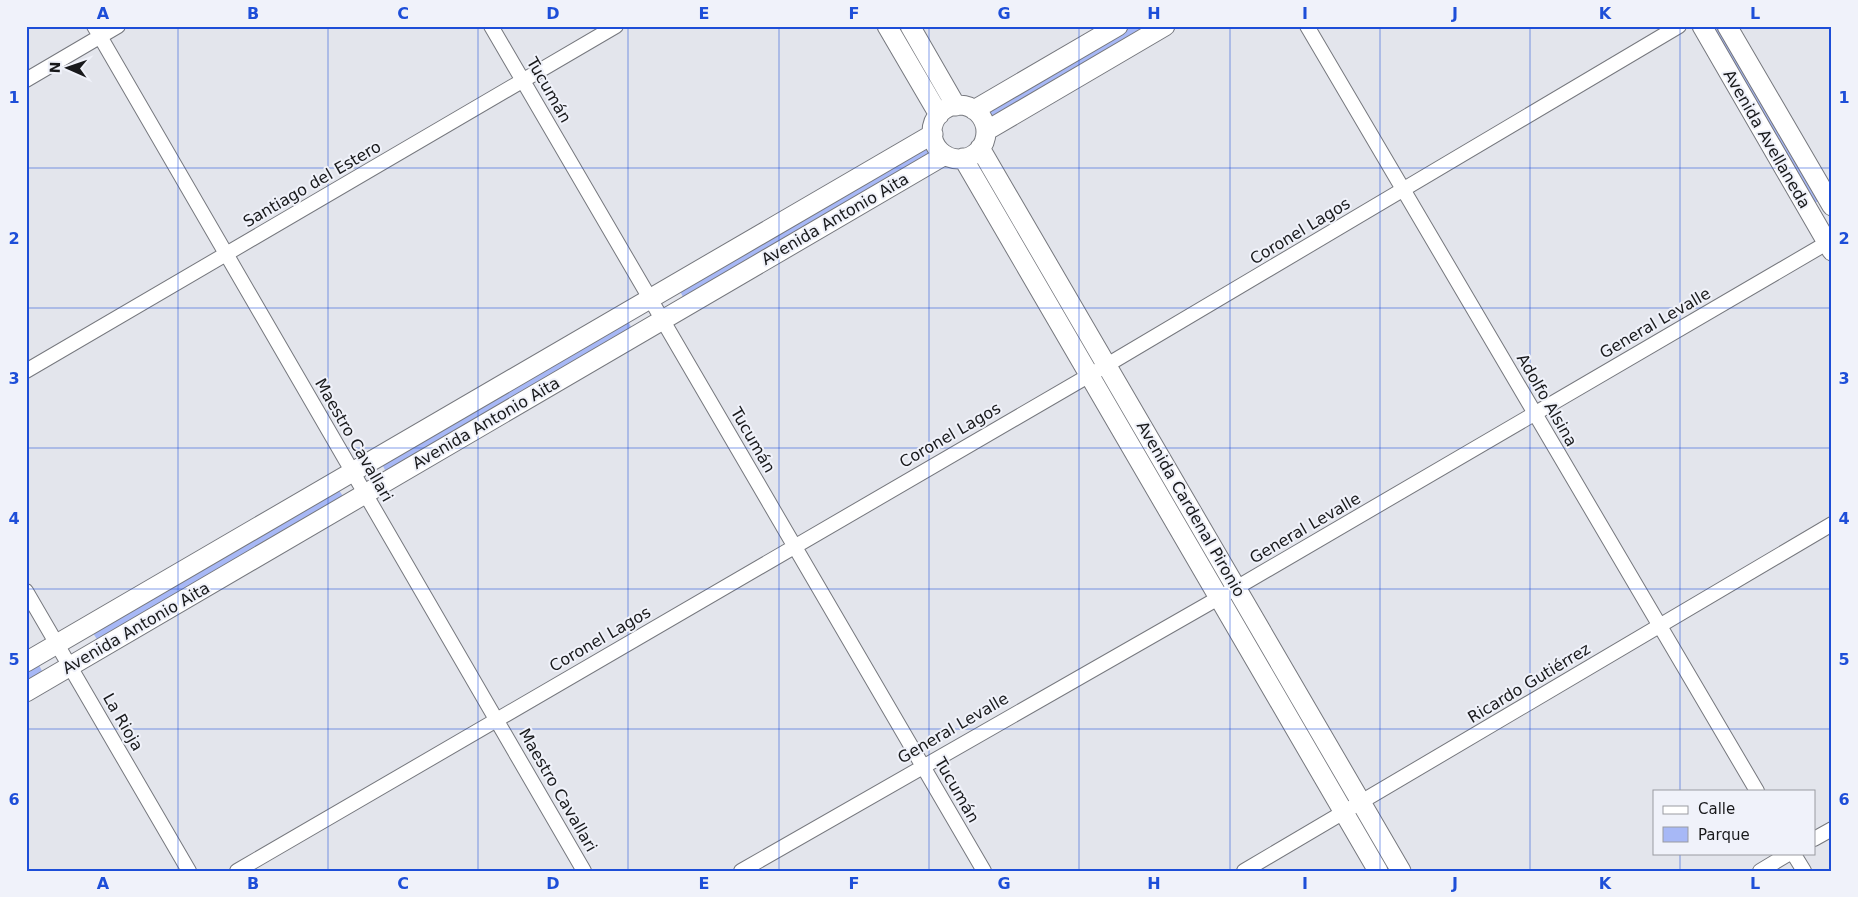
<svg xmlns="http://www.w3.org/2000/svg" width="1858" height="897" font-family="'DejaVu Sans',sans-serif">
	<rect width="100%" height="100%" fill="#e3e5ec"/>
	<path fill="#a7b8f6" d="M1132,26H1149L993,118L989,111Z
		M1717,28H1720L1819,199L1817,202L1814,203L1715,30Z
		M926,148L930,156L684,299L680,291Z
		M628,321L632,329L386,472L382,464Z
		M339,490L344,498L98,641L93,633Z
		M39,665L43,673L26,682V672Z"/>
	<g fill="none" stroke-linecap="round" stroke-linejoin="round">
		<defs>
			<path id="street" d="M94,26L584,871
				M491,26L984,871
				M1307,26L1757,791
				M26,80L118,26
				M26,371L616,26
				M26,591L189,871
				M1814,839L1832,829
				M1793,853L1804,871
				M237,871L1107,365L1679,26
				M741,871L1236,588L1832,240
				M1244,871L1832,524
				M1760,871L1790,853"/>
			<path id="secondary" d="M887,26L939,115
				M910,26L956,106
				M1702,26L1832,251
				M1727,26L1832,206
				M932 132a27 27 0 1 1 54 0a27 27 0 1 1-54 0Z
				M974,110L1118,26
				M986,131L1165,26
				M980,148L1401,871
				M963,158L1378,871
				M26,662L933,134
				M26,692L945,155"/>
		</defs>
		<use href="#street" stroke="#76787e" stroke-width="16"/>
		<use href="#secondary" stroke="#76787e" stroke-width="21"/>
		<use href="#street" stroke="#fff" stroke-width="14"/>
		<use href="#secondary" stroke="#fff" stroke-width="19"/>
	</g>
	<path fill="none" stroke="#1d4ed8" stroke-width="1" stroke-opacity="0.55" d="M178,26V871M328,26V871M478,26V871M628,26V871M779,26V871M929,26V871M1079,26V871M1230,26V871M1380,26V871M1530,26V871M1680,26V791M26,168H1832M26,308H1832M26,448H1832M26,589H1832M26,729H1832M1680,853V871"/>
	<g text-anchor="middle" dominant-baseline="central" stroke-width="4" stroke-linejoin="round" paint-order="stroke">
		<g font-size="16" fill="#18191b" stroke="#f0f2fa">
			<text transform="translate(549 90) rotate(60)">Tucumán</text>
			<text transform="translate(1767 139) rotate(60)">Avenida Avellaneda</text>
			<text transform="translate(312 184) rotate(-30)">Santiago del Estero</text>
			<text transform="translate(835 219) rotate(-30)">Avenida Antonio Aita</text>
			<text transform="translate(1300 231) rotate(-31)">Coronel Lagos</text>
			<text transform="translate(1655 323) rotate(-30)">General Levalle</text>
			<text transform="translate(1547 400) rotate(60)">Adolfo Alsina</text>
			<text transform="translate(486 423) rotate(-30)">Avenida Antonio Aita</text>
			<text transform="translate(950 435) rotate(-30)">Coronel Lagos</text>
			<text transform="translate(354 440) rotate(60)">Maestro Cavallari</text>
			<text transform="translate(753 440) rotate(60)">Tucumán</text>
			<text transform="translate(1191 509) rotate(60)">Avenida Cardenal Pironio</text>
			<text transform="translate(1305 528) rotate(-30)">General Levalle</text>
			<text transform="translate(136 628) rotate(-30)">Avenida Antonio Aita</text>
			<text transform="translate(600 639) rotate(-30)">Coronel Lagos</text>
			<text transform="translate(1529 683) rotate(-31)">Ricardo Gutiérrez</text>
			<text transform="translate(123 722) rotate(60)">La Rioja</text>
			<text transform="translate(953 728) rotate(-30)">General Levalle</text>
			<text transform="translate(558 790) rotate(60)">Maestro Cavallari</text>
			<text transform="translate(957 790) rotate(60)">Tucumán</text>
		</g>
	</g>
	<rect width="1858" height="897" fill="none" stroke="#f0f2fa" stroke-width="55"/>
	<rect x="1653" y="790" width="162" height="65" fill="#f0f2fa" stroke="#9a9ba1"/>
	<rect x="1663" y="806" width="25" height="8" fill="#ffffff" stroke="#9a9ba1"/>
	<text x="1698" y="814" font-size="15" fill="#18191b">Calle</text>
	<rect x="1663" y="827" width="25" height="15" fill="#a7b8f6" stroke="#9a9ba1"/>
	<text x="1698" y="840" font-size="15" fill="#18191b">Parque</text>
	<g transform="translate(68 68) rotate(272)" stroke="#f0f2fa" stroke-width="4" paint-order="stroke">
	<path d="M0-4L9 19L0 12L-9 19Z" fill="#18191b"/>
	<text y="-8" font-size="14" font-weight="bold" text-anchor="middle" fill="#18191b">N</text>
	</g>
	<rect x="28" y="28" width="1802" height="842" fill="none" stroke="#1d4ed8" stroke-width="2"/>
	<g font-size="16" text-anchor="middle" font-weight="bold" fill="#1d4ed8">
		<text x="103" y="19">A</text>
		<text x="253" y="19">B</text>
		<text x="403" y="19">C</text>
		<text x="553" y="19">D</text>
		<text x="704" y="19">E</text>
		<text x="854" y="19">F</text>
		<text x="1004" y="19">G</text>
		<text x="1154" y="19">H</text>
		<text x="1305" y="19">I</text>
		<text x="1455" y="19">J</text>
		<text x="1605" y="19">K</text>
		<text x="1755" y="19">L</text>
		<text x="14" y="103">1</text>
		<text x="1844" y="103">1</text>
		<text x="14" y="244">2</text>
		<text x="1844" y="244">2</text>
		<text x="14" y="384">3</text>
		<text x="1844" y="384">3</text>
		<text x="14" y="524">4</text>
		<text x="1844" y="524">4</text>
		<text x="14" y="665">5</text>
		<text x="1844" y="665">5</text>
		<text x="14" y="805">6</text>
		<text x="1844" y="805">6</text>
		<text x="103" y="889">A</text>
		<text x="253" y="889">B</text>
		<text x="403" y="889">C</text>
		<text x="553" y="889">D</text>
		<text x="704" y="889">E</text>
		<text x="854" y="889">F</text>
		<text x="1004" y="889">G</text>
		<text x="1154" y="889">H</text>
		<text x="1305" y="889">I</text>
		<text x="1455" y="889">J</text>
		<text x="1605" y="889">K</text>
		<text x="1755" y="889">L</text>
	</g>
</svg>
